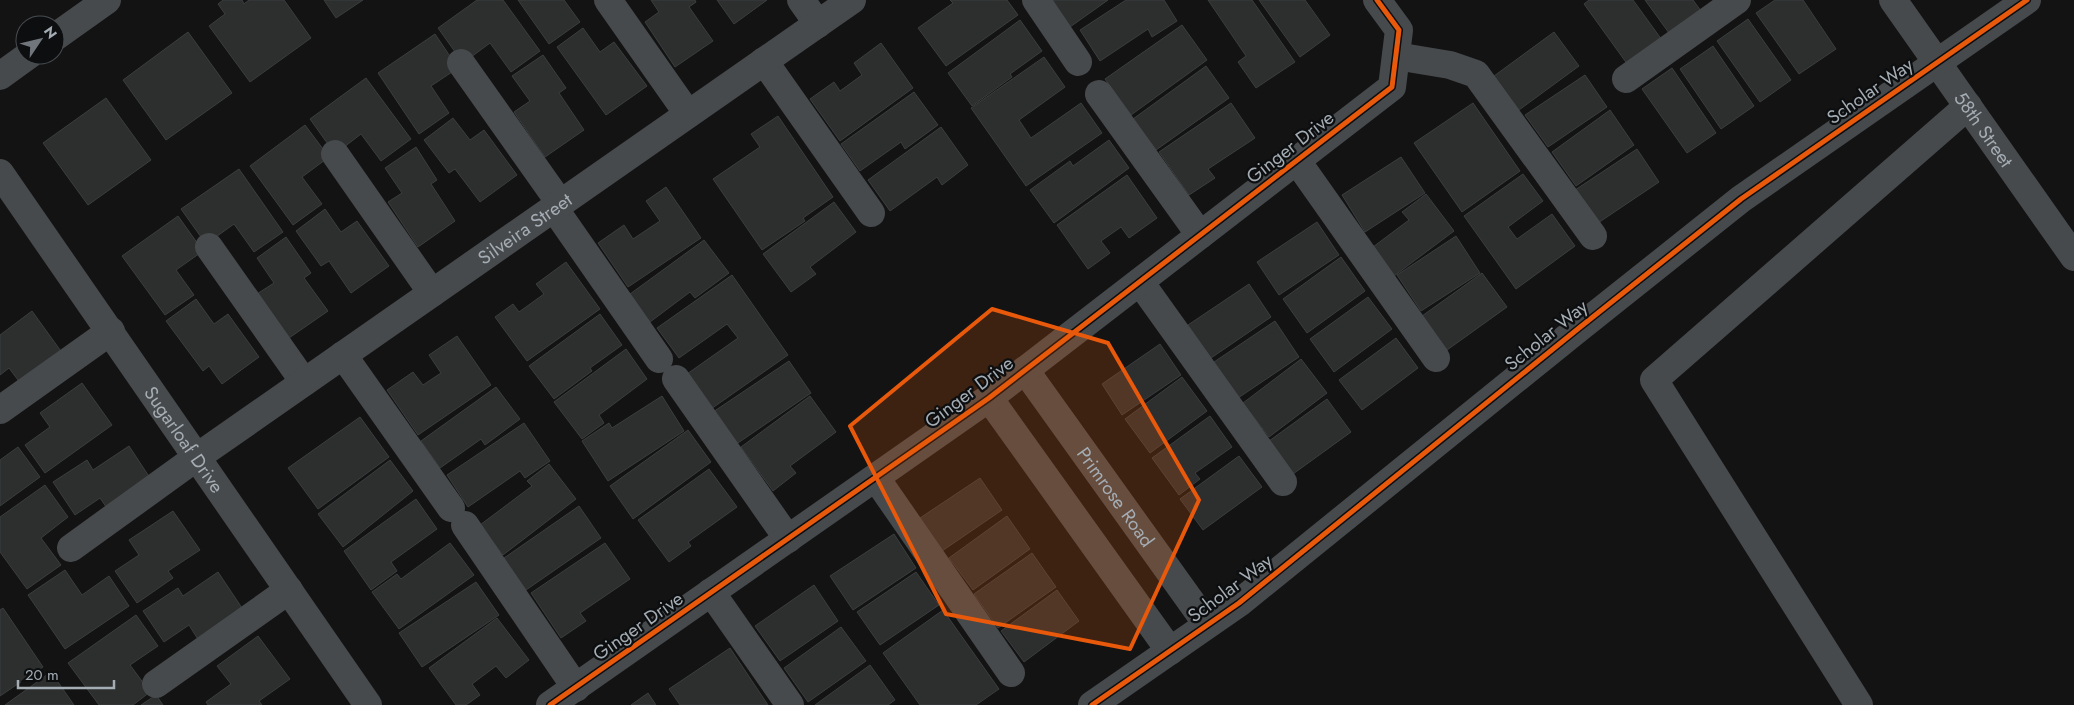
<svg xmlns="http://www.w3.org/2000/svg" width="2074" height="705" font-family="Jost,sans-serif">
	<rect width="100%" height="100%" fill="#131313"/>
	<path fill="#2d2e2e" stroke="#3b3e3f" d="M223,0H242L244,4L249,0H284L311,38L250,82L209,26L225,14L218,4Z
		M324,0H363L336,18Z
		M477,0H503L540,51L511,72L490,43L463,63L438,28Z
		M518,0H564L580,22L549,44Z
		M651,0H695L696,2L689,7L713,41L675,67L645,22L659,12Z
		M717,0H767L734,24Z
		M950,0H1007L1018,15L946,66L918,28L953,3Z
		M1051,0H1108L1070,27Z
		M1126,0H1164L1177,21L1152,37L1148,29L1100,61L1080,30Z
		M1208,0H1252L1295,62L1256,88L1238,62L1246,56Z
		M1259,0H1305L1330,35L1300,57Z
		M1589,0H1633L1662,40L1628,65L1584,4Z
		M1645,0H1693L1701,11L1669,33Z
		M1775,0H1803L1836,49L1799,74L1756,13Z
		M1748,19L1791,80L1760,102L1717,41Z
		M1020,20L1042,51L1010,74L1012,77L972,106L948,73Z
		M1182,25L1207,60L1131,115L1105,79Z
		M583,28L600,52L614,42L647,86L606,115L557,47Z
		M188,32L232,93L166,140L123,80Z
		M1554,32L1579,66L1519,110L1494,76Z
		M435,34L458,68L431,86L449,113L419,134L378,73Z
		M881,43L913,88L840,141L810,99L834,82L840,91L862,75L854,63Z
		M1713,46L1754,106L1721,129L1680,69Z
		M543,55L566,88L559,93L584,130L545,157L514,112L530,101L512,76Z
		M1044,57L1065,87L1019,120L1031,138L1081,103L1102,133L1026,186L971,108Z
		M1206,66L1229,98L1156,150L1133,119Z
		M1672,68L1716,133L1687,153L1642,89Z
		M1585,75L1607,107L1548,147L1525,115Z
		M366,78L411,139L381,161L361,134L335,154L310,119Z
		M914,92L938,125L905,149L901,142L860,171L841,144Z
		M106,98L151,160L88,205L43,143Z
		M1231,103L1255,138L1208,169L1215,178L1189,195L1159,152Z
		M1473,103L1520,171L1462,212L1414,143Z
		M1610,110L1634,145L1576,186L1552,152Z
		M778,116L833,197L803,218L805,221L762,250L713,179L760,147L751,134Z
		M453,118L470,140L484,130L517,175L480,202L455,169L449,173L424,140Z
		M305,125L329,157L302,177L322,204L293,225L250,166Z
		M941,127L968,165L942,185L937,177L890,211L868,180Z
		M1109,140L1129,168L1054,223L1030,190L1070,161L1073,166Z
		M416,147L437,180L431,184L455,221L418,247L388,202L402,193L385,168Z
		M1637,149L1659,182L1598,223L1575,190Z
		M1401,157L1425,193L1365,232L1342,195Z
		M239,169L283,232L254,252L234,224L206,244L181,209Z
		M1523,174L1543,201L1508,227L1517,239L1552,214L1575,246L1516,289L1464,216Z
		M1127,175L1157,218L1129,238L1121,227L1101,241L1110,253L1088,269L1057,225Z
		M666,187L701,238L628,287L598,243L624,225L633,239L660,221L646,201Z
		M1426,194L1454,231L1394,276L1373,247L1409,220L1402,212Z
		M834,202L856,232L810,267L816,274L791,292L763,254Z
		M325,209L341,232L357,221L389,266L351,293L329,261L321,266L296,231Z
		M178,216L203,251L176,270L194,295L165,315L122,256Z
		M1317,222L1339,255L1279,295L1257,262Z
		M1456,236L1480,273L1421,311L1397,275Z
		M286,237L311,273L304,278L328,311L289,338L257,294L274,283L257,258Z
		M704,240L729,273L695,298L690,292L650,322L630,294Z
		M1341,257L1365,291L1307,333L1283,299Z
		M566,262L600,309L527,361L495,317L513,304L519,312L544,294L536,284Z
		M1482,273L1507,307L1447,350L1422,316Z
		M732,275L788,355L711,409L687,374L738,338L727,324L679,358L657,328Z
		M1249,284L1271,317L1211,358L1188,325Z
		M1368,297L1392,329L1334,372L1310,339Z
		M196,299L214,324L228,314L259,357L222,384L209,366L203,371L166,321Z
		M32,311L63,354L21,384L9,368L0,375V335Z
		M600,314L622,345L590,368L592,371L554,399L529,366Z
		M1275,321L1299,357L1238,398L1214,362Z
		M457,336L491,385L418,435L387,390L413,372L423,385L441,373L429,355Z
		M1396,338L1418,368L1362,410L1339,380Z
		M1160,344L1181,375L1122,415L1102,384Z
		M626,349L647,379L599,415L604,423L582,439L554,402Z
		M1301,359L1327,393L1269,437L1243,403Z
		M789,361L811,393L735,445L713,412Z
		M1182,377L1207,411L1150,453L1125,419Z
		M82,383L112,425L45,473L25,445L50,427L40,413Z
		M496,387L520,419L485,445L481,439L440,468L421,441Z
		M662,396L684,431L608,481L582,441L609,423L612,428Z
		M810,396L836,432L790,466L796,473L773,491L741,447Z
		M1327,399L1351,432L1293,474L1269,441Z
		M1210,416L1232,447L1195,473L1200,479L1179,495L1152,458Z
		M360,417L389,457L318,509L288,468Z
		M524,423L550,461L525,478L520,471L468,507L447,475Z
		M688,430L711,462L633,519L610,486Z
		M129,446L154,484L111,514L100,498L75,515L53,482L87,460L93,470Z
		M18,447L40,477L0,506V460Z
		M1239,456L1262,487L1203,530L1180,499Z
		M390,460L413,491L343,547L318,514Z
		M549,464L576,499L503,555L480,525L532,486L527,481Z
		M709,469L737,507L688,542L691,546L669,562L638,520Z
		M980,478L1002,510L942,551L920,518Z
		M45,485L68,517L41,538L61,565L27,589L0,552V517Z
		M416,499L437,529L391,562L397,571L371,590L344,551Z
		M579,506L601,538L526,590L504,558Z
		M173,511L200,550L168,571L173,578L137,603L115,571L139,555L129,540Z
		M1007,516L1030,549L973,590L949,558Z
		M894,534L916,568L853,610L830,576Z
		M450,543L474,575L399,629L372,592L397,574L401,579Z
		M605,543L630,579L580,613L586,621L561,638L531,593Z
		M1032,553L1056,587L998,628L974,594Z
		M65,570L82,595L109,576L129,606L65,649L28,595Z
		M218,572L244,611L199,641L189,625L164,642L143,611L178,588L183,596Z
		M916,572L939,605L880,645L857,612Z
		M476,582L499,615L422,667L399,633Z
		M814,585L838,621L780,661L755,626Z
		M1057,590L1079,621L1024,662L1001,631Z
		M3,608L43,667L0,696V610Z
		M943,610L999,689L976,705H920L883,653Z
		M136,615L158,646L130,665L150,692L133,705H99L68,663Z
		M497,618L529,660L506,678L496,666L472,684L480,695L466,705H456L429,668Z
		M841,627L866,661L808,702L784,668Z
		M258,636L290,679L259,701L262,705H208L206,702L231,684L217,666Z
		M730,648L768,705H680L669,689Z
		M870,665L895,700L888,705H815Z
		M51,672L74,705H5Z
		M648,693L656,705H631Z
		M156,695L163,705H141Z"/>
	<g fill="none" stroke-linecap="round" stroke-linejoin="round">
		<g stroke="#474a4c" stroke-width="28">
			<path d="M608,0L688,114"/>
			<path d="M801,0L818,24"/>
			<path d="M1036,0L1078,62"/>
			<path id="s1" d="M1893,0L2074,257"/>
			<path d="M55,37L107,0"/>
			<path d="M1396,56L1450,65L1476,74L1593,236"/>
			<path d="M764,61L871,213"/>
			<path d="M461,63L560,203"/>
			<path d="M0,76L29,55"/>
			<path d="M1626,79L1737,0"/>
			<path d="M1099,94L1200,235"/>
			<path d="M335,154L432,293"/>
			<path d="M1297,161L1436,358"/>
			<path id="s2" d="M0,173L368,705"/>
			<path d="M554,208L659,359"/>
			<path d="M209,247L304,382"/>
			<path d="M1140,282L1283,482"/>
			<path d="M343,355L451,508"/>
			<path id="s3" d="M1025,370L1207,624"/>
			<path d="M676,379L788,539"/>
			<path d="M989,398L1170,651"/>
			<path d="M0,410L111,331"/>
			<path d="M876,478L1011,673"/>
			<path d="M465,525L576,688"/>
			<path id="s4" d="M71,548L197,457L852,0"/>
			<path d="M711,592L790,705"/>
			<path d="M156,684L289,590"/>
			<path d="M550,705L989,398L1392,87L1399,30L1377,0"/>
			<path d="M1092,705L1239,603L1579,328L1741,199L2027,0"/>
			<path d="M1859,705L1654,380L1968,106"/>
		</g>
		<defs>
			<path id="cycleway" d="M550,705L989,398L1392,87L1399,30L1377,0
				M1092,705L1239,603L1579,328L1741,199L2027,0"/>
		</defs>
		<use href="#cycleway" stroke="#0d0e0f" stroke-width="8"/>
		<use href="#cycleway" stroke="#e8590c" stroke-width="5"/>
	</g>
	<path fill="#e8590c" fill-opacity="0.2" stroke="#e8590c" stroke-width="4" stroke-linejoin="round" d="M992,309L1108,343L1199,500L1130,649L946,614L850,426Z"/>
	<g text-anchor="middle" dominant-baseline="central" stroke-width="4.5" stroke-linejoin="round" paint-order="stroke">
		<g font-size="19" fill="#a4acb4" stroke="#0d0e0f">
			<text transform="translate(1870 91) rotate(-35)">Scholar Way</text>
			<text stroke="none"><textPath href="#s1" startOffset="158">58th Street</textPath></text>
			<text transform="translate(1290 147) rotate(-38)">Ginger Drive</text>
			<text stroke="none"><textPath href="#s4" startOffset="555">Silveira Street</textPath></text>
			<text transform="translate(1546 335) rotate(-39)">Scholar Way</text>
			<text transform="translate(969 392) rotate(-37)">Ginger Drive</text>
			<text stroke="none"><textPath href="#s2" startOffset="324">Sugarloaf Drive</textPath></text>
			<text stroke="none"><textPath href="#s3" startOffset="156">Primrose Road</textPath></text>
			<text transform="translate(1230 588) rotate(-37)">Scholar Way</text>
			<text transform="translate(638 626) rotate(-35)">Ginger Drive</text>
		</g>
	</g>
	<g transform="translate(40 40) rotate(55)"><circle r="24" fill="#0d0e0f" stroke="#494d51"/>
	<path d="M0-4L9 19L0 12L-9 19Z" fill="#71767c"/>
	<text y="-8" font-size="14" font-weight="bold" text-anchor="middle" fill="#a4acb4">N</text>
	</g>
	<path d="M18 680v8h96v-8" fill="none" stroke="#a4acb4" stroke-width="2.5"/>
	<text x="25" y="680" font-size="15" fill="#a4acb4" stroke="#0d0e0f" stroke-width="4" paint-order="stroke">20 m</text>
</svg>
